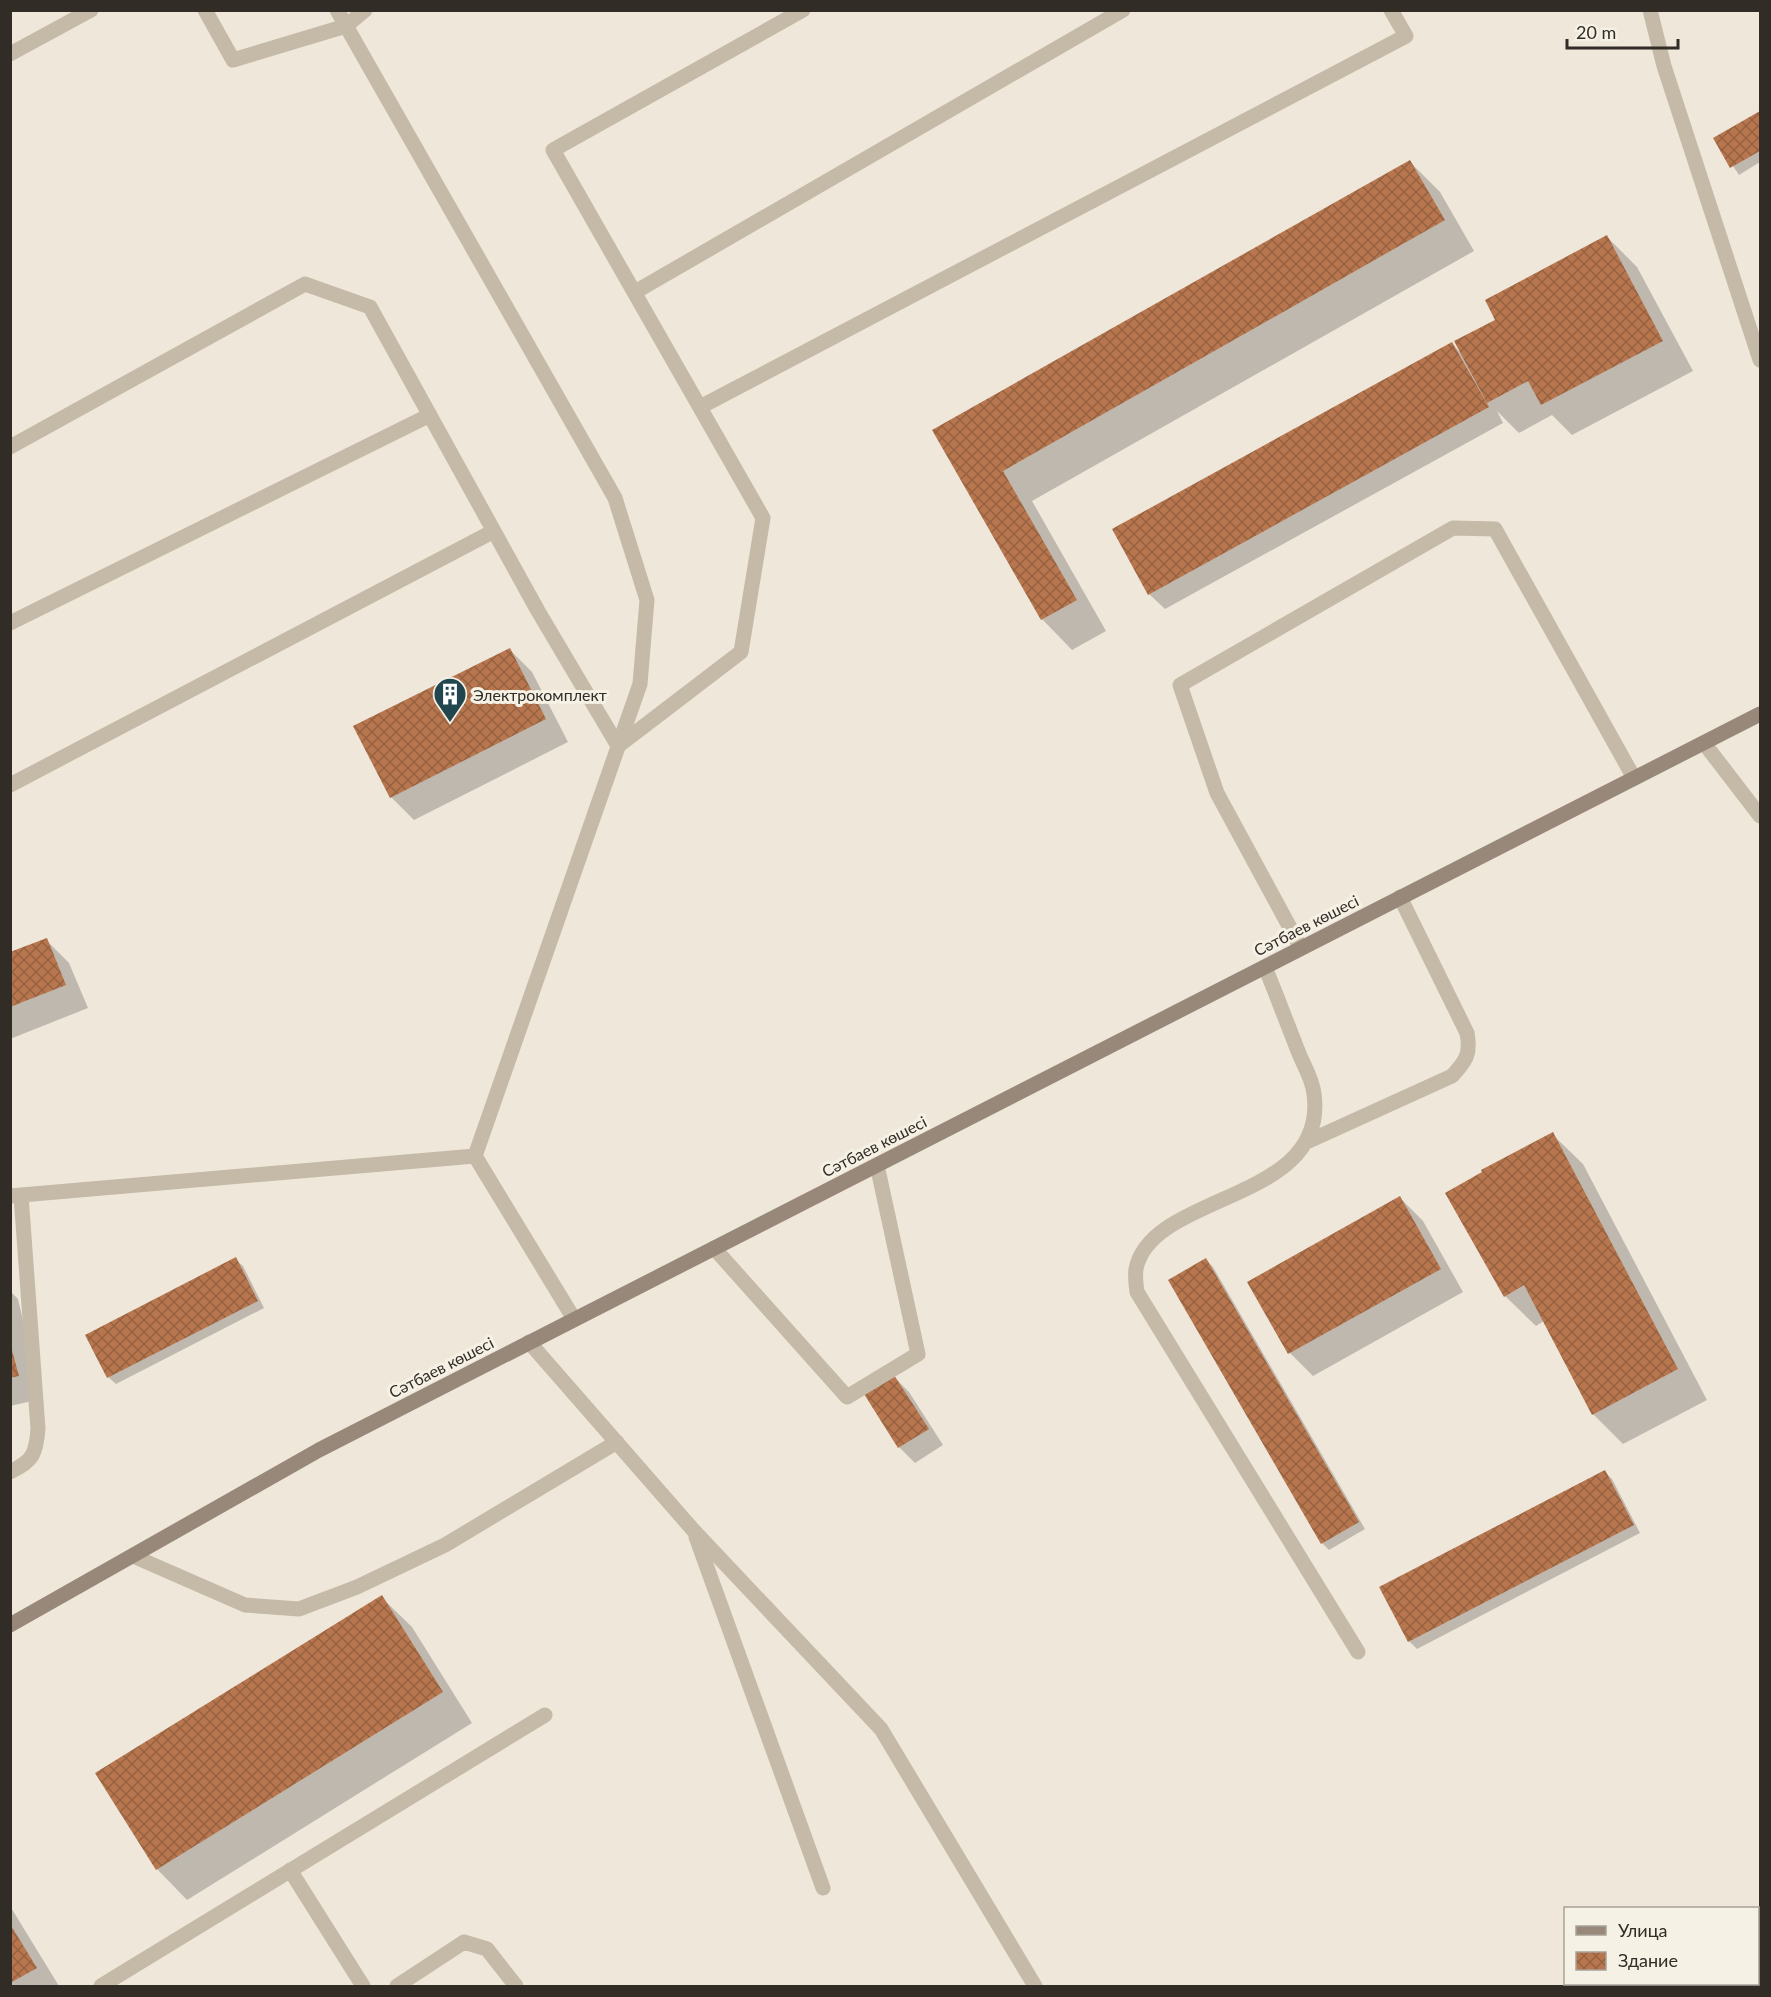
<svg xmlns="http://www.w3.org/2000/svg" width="1771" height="1997" font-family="Lato,sans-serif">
	<defs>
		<pattern id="building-cross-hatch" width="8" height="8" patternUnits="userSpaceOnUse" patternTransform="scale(1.5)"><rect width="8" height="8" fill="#b8764e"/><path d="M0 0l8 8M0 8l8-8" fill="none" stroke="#966141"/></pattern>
	</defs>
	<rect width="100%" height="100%" fill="#eee7da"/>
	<path fill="#0003" d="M1760,113V162L1739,175L1715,139Z
		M1410,162L1440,192L1474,251L1032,501L1106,631L1072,650L1042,619L934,431Z
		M1607,237L1637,267L1693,371L1572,435L1552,415L1519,433L1497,411L1503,423L1165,609L1149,594L1452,344L1462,354L1497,321Z
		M509,649L532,672L568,742L414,820L391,797Z
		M46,940L69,963L88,1008L10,1039V954Z
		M1552,1134L1583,1164L1707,1400L1623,1444L1593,1414L1544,1321L1536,1326L1505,1296Z
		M1400,1198L1423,1221L1463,1292L1313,1376L1290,1353L1249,1282Z
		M235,1259L243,1266L264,1308L116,1384L108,1377Z
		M1206,1260L1213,1267L1365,1529L1329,1550L1322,1543Z
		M10,1291L18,1299L41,1399L10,1406Z
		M894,1377L909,1392L943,1445L915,1463L899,1447L866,1395Z
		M1605,1472L1612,1479L1640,1533L1417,1649L1409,1641L1381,1588Z
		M381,1597L412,1627L472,1723L187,1900L157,1869Z
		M10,1906L59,1986H10Z"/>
	<path fill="url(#building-cross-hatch)" d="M1760,111V151L1730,168L1713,138Z
		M1410,160L1445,220L1003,471L1077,600L1041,620L932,430Z
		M1607,235L1663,341L1541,405L1528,381L1487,403L1454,341L1495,320L1485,300Z
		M1452,342L1489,407L1148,595L1112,529Z
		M510,648L546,719L390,798L353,726Z
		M47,938L66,985L10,1007V952Z
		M1553,1132L1678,1369L1592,1415L1524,1285L1504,1297L1445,1193L1482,1172L1481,1170Z
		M1400,1196L1441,1269L1288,1354L1247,1282Z
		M236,1257L258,1301L107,1378L85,1335Z
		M1206,1258L1359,1522L1321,1544L1168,1280Z
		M10,1343L19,1376L10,1378Z
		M894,1375L929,1429L898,1448L864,1394Z
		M1605,1470L1634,1525L1408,1642L1379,1587Z
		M382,1595L443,1692L156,1870L95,1773Z
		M10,1924L37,1968L10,1983Z"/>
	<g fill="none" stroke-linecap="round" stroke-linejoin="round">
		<path stroke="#c5b9a7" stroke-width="15" d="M205,10L233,60L346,26L365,10
			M1650,10L1664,66L1760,360
			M10,54L91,10
			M635,292L1123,10
			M702,406L1406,36L1391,10
			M10,447L305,284L370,307L538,611L618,746L741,652L763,518L553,150L803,10
			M10,623L430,415
			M1704,743L1760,816
			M10,785L494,531
			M1301,948L1217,793L1180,685L1453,528L1495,529L1634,778
			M1265,967C1277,996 1288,1026 1300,1056C1305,1067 1313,1081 1314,1094C1329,1203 1151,1192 1136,1269C1135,1276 1136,1285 1137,1292L1358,1652
			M1309,1141L1452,1076C1466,1061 1471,1054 1467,1033L1400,897
			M714,1248L847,1397L918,1354L877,1165
			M529,1342L694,1531L881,1729L1035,1986
			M696,1537L823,1888
			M133,1556L245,1605L299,1609L357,1587L445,1545L617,1442
			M290,1870L363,1986
			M101,1986L545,1715
			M397,1986L464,1942L487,1949L516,1986"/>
		<path stroke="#c5b9a7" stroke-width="15" d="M337,10L615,498L647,600L640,684L475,1156
			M475,1156L574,1319
			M10,1196L475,1156
			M10,1472C33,1461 36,1454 38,1429L21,1195"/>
		<path stroke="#988879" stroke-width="15" d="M10,1625L319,1450L1760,714"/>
	</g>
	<defs>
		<symbol id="building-pin" viewBox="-11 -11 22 30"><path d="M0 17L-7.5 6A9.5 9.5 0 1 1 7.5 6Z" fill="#21464f" stroke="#f6f1e5"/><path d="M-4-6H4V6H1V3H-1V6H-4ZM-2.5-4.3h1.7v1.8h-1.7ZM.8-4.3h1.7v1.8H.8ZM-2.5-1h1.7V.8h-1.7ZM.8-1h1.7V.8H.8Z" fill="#fff"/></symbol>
	</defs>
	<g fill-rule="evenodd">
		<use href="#building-pin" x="431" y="675" width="38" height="52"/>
	</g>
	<g text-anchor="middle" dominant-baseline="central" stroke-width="6" stroke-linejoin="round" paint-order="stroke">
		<g font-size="16" fill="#322c27" stroke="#f6f1e5" text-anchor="start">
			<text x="473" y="694">Электрокомплект</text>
		</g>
		<g font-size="16" fill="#322c27" stroke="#f6f1e5">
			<text transform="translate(1306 925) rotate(-27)">Сәтбаев көшесі</text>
			<text transform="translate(874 1146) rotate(-27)">Сәтбаев көшесі</text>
			<text transform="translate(441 1367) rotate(-27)">Сәтбаев көшесі</text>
		</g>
	</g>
	<rect width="1771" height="1997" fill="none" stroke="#322c27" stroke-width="24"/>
	<rect x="1564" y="1907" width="195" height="78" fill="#f6f1e5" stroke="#a8a299" stroke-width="1.5"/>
	<rect x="1576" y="1926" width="30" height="9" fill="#988879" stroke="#a8a299" stroke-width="1.5"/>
	<text x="1618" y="1937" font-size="18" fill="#322c27">Улица</text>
	<rect x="1576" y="1952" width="30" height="18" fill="url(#building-cross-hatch)" stroke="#a8a299" stroke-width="1.5"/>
	<text x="1618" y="1967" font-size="18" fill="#322c27">Здание</text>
	<path d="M1567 39v9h111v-9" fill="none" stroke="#322c27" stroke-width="3"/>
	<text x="1576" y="39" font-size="18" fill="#322c27" stroke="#f6f1e5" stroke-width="4.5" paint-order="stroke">20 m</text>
</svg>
